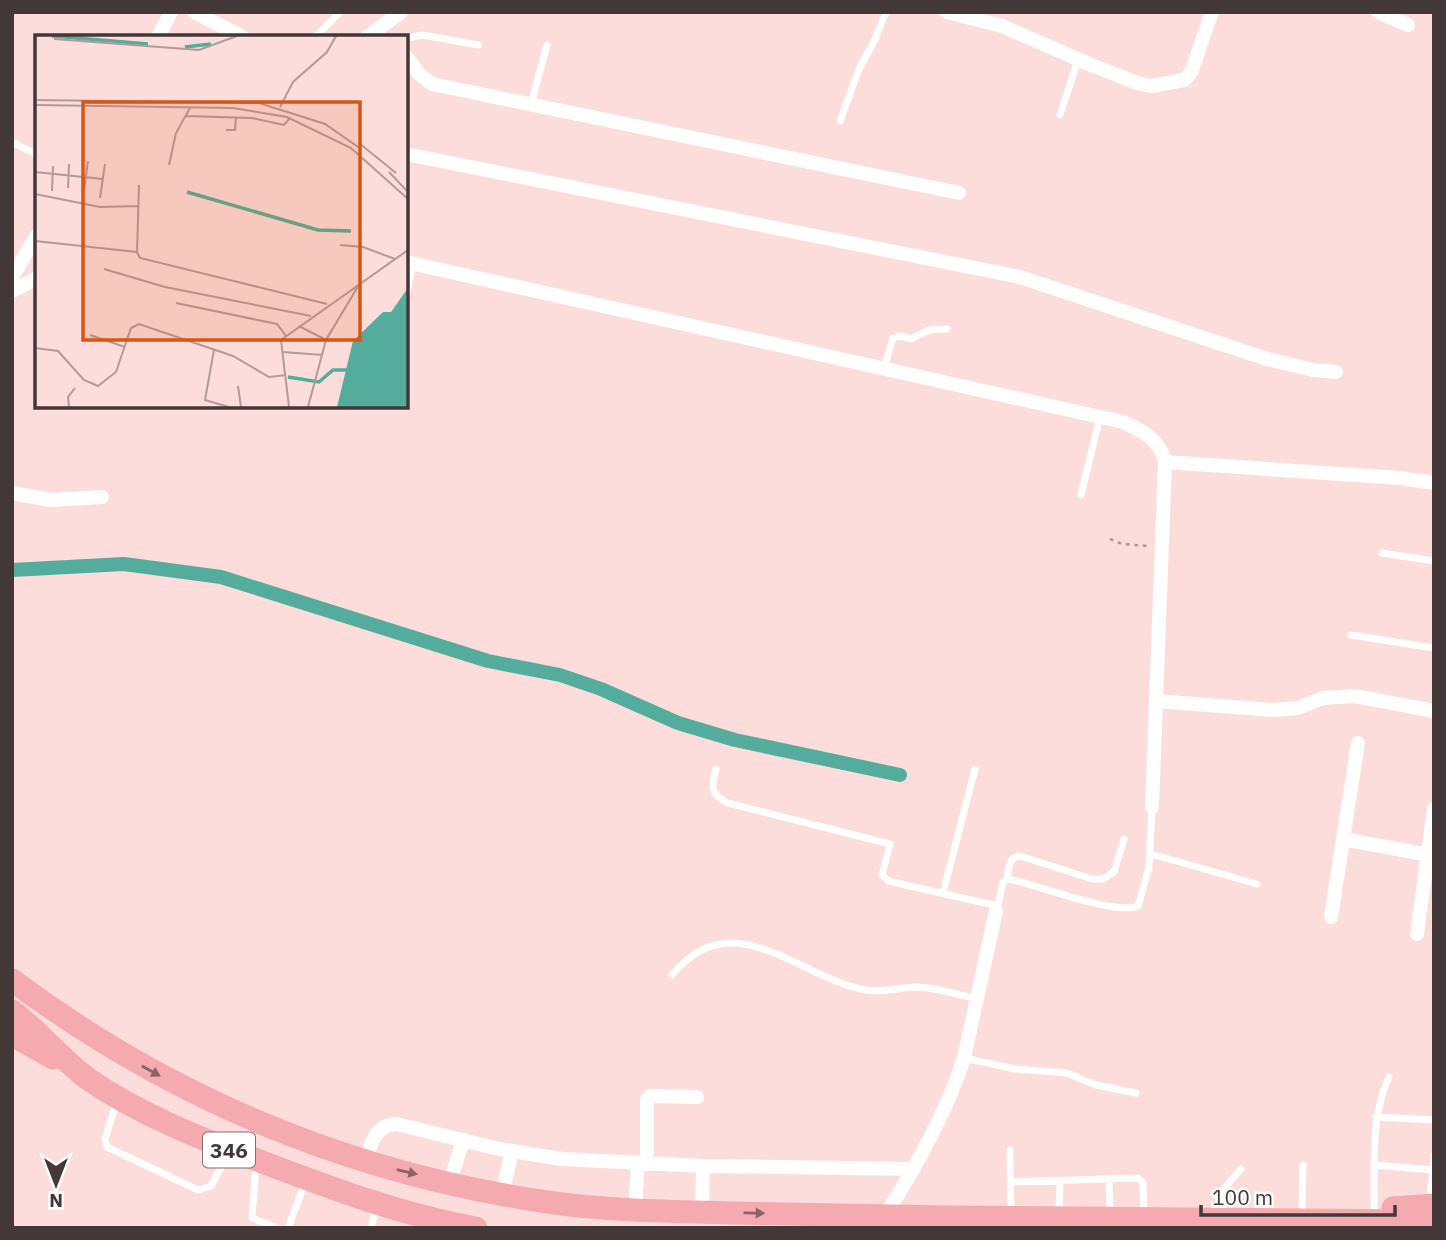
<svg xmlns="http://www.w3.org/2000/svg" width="1446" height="1240" font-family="'IBM Plex Sans',sans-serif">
	<defs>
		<pattern id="water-ripples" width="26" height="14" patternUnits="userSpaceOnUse" patternTransform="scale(1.75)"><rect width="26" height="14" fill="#54ac9d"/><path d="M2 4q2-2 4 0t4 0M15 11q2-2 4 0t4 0" fill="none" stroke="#478d81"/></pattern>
	</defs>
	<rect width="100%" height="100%" fill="#fddcdc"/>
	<path fill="url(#water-ripples)" d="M12,567H62L12,576Z"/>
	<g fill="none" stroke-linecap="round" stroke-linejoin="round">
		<path stroke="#54ac9d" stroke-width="14" d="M12,570L124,564L221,577L488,661L560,675L601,689L678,723L735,740L900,775"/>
		<path stroke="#ab9494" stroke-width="2.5" stroke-dasharray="3.5 5" stroke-linecap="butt" d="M1110,539L1122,544L1148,546"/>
		<path stroke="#fff" stroke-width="7" d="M315,37L340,12
			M406,38L423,35L478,45
			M531,104L547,45
			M1060,115L1078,60
			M840,121L859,69L874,42L886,12
			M12,142L37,155
			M406,296L413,264
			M884,368L893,338L900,336L911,339L929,330L947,329
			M1081,495L1100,417
			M1382,553L1434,561
			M1351,635L1434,648
			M716,769C711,786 710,795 728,803L890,844L882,875L888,881L998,906
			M1151,854L1257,884
			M1007,879C1009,869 1008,857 1020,856L1092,879H1103L1114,872L1124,839
			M943,893L975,769
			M997,909L1003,882L1008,879C1036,884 1116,916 1138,906L1149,867L1152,807
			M672,975C733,901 797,977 866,990C883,993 897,988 914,987C935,987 956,994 977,999
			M964,1058L1015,1069L1067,1073L1096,1085L1136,1093
			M117,1101L105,1139L107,1147L198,1190L211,1186L228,1154
			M1376,1117L1434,1120
			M1010,1150L1011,1213
			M256,1165L252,1218L277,1228
			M1375,1165L1432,1170
			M1109,1180L1110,1214
			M1011,1182L1138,1178L1143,1183L1144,1215
			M1430,1200L1434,1156
			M1374,1209C1375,1165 1370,1117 1389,1077
			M1059,1214L1060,1181
			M1223,1215V1190L1241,1169
			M1302,1215L1303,1165
			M288,1228L306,1180
			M371,1228L376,1207"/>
		<path stroke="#fff" stroke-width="14" d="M194,12L243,37
			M946,12L1002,26L1089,64L1137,83L1151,86L1184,80L1191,73L1212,12
			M1378,12L1408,25
			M158,37L171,12
			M367,37L401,12
			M406,56L419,74L432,84L959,193
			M406,154L1020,277L1264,358L1313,370L1336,372
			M406,262L1123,422C1143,431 1160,439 1165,462L1152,807
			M12,277L37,235
			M12,291L37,278
			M1165,462L1400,478L1434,483
			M12,493L50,500L102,497
			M1156,701L1273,710L1298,708L1323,698L1355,696L1434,711
			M1343,839L1434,856
			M1331,917L1358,743
			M1417,934L1434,809
			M365,1161C372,1143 375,1124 397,1124L499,1149L562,1159L703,1166L914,1169
			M647,1163V1100L650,1096L697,1097
			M450,1182L463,1140
			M502,1194L512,1151
			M635,1209L638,1163
			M702,1212L703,1166
			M884,1217C916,1167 946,1114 964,1058L996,911"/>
		<path stroke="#f5aaaf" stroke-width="23" d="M12,980C173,1100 355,1175 554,1203C612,1211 672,1211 731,1213C802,1214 874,1216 945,1217C1108,1218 1271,1219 1434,1221
			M12,1011C39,1031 61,1059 88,1079C139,1114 199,1138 257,1160C328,1187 401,1215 476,1228
			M12,1035L53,1058
			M1393,1208L1434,1205"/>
	</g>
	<defs><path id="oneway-solid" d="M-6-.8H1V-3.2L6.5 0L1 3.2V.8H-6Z" transform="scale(1.75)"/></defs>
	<g fill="#8a6567">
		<use href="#oneway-solid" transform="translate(151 1071) rotate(29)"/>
		<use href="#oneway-solid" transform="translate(407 1172) rotate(13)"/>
		<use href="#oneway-solid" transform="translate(754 1213) rotate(1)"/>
	</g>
	<g text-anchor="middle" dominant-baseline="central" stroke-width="6" stroke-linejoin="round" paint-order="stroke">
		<rect fill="#fff" stroke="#7b7373" stroke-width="2" x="203" y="1132.5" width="52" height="35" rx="5"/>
		<g font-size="21" font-weight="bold" fill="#433737">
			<text x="229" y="1150">346</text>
		</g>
	</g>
	<g transform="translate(35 35)">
		<rect width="373" height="373" fill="#fddcdc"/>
		<path d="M373,253V372H302L318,306L348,277H356Z" fill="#54ac9d"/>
		<path fill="none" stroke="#54ac9d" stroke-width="3.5" d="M17,1L113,9M150,12L176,9M152,157L283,195L316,196M253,342L284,347L298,335H312"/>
		<path fill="none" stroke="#b39a9a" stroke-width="2" d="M19,4L164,15L202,1M0,65L224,68L290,89L326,114M0,70L198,73L252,82L316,113L373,164M245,72L258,47L292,17L301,1M150,81L217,83L249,90L255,83M191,95H200L201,82M324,108L361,138M134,130L141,98L155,73M0,137L68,144M354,137L373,157M104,150L102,217L105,223L292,269M33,153L34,129M49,155L53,126M17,156L18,131M0,159L65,172L103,171M65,163L70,129M0,206L102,217M305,210L328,212L360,224M69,234L130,252L276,281M141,268L242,289L251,301M264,291L291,305M55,300L90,312M0,313L23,316L49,345L63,351L81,337L96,293L104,289L198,321L234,342L251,340M179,315L170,365L194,372M248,317L288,320M203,351L206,372M34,372L33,362L40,353M254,372L246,305L373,215M273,372L291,305L325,248"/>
		<path fill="#d85610" fill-opacity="0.15" stroke="#d85610" stroke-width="3.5" d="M48,67H325V305H48Z"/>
		<rect width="373" height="373" fill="none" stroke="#433737" stroke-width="3.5"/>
	</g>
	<rect width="1446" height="1240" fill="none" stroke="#433737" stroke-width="28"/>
	<g transform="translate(56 1184) rotate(180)" stroke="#ffffff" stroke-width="5" paint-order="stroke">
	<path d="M0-5L12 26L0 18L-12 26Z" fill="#433737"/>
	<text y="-10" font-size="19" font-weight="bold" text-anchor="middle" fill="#433737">N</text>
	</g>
	<path d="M1201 1205v10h194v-10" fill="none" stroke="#433737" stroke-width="3.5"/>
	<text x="1212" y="1205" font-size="21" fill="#433737" stroke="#ffffff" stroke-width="5" paint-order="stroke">100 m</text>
</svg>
